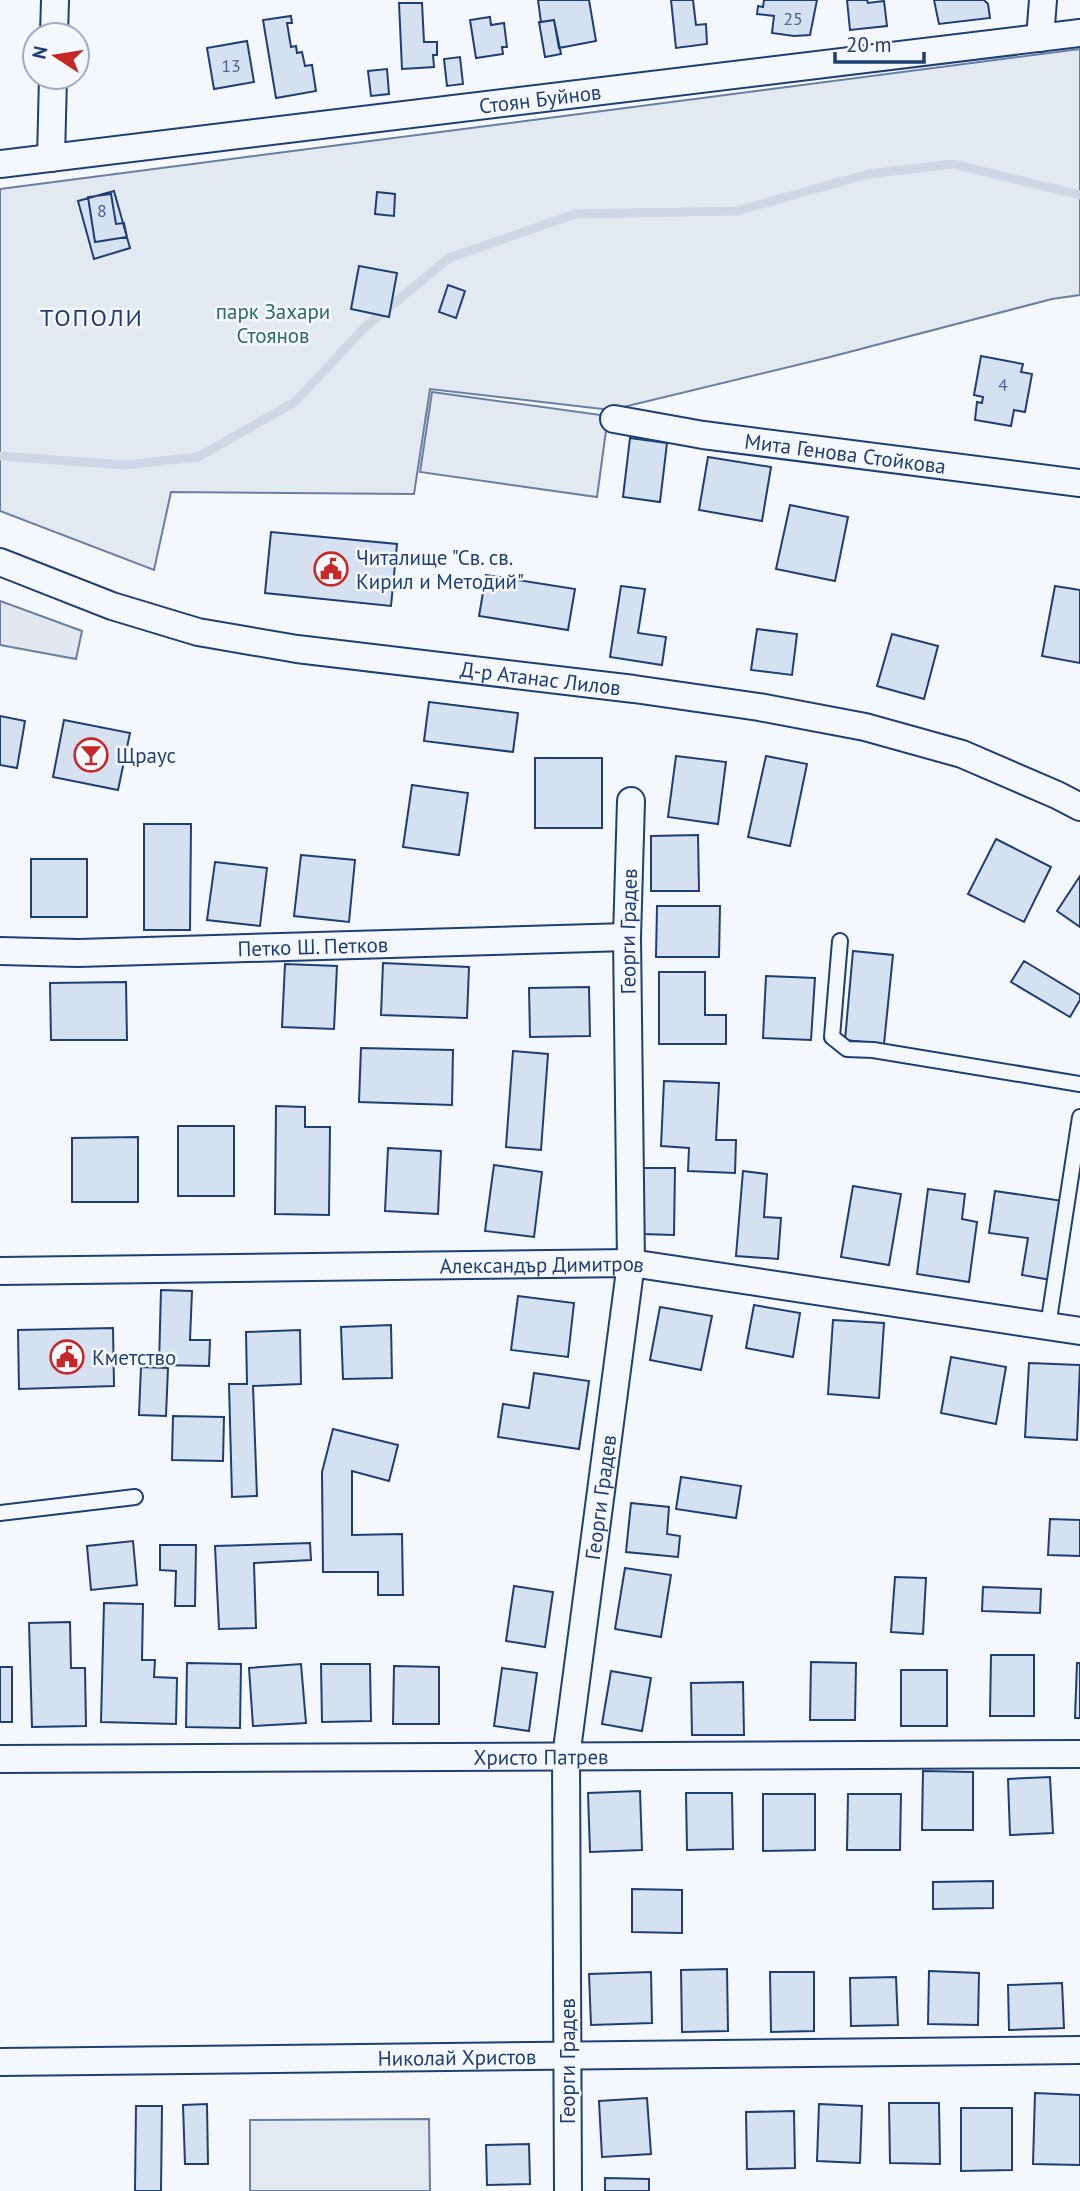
<svg xmlns="http://www.w3.org/2000/svg" width="1080" height="2191" font-family="'PT Sans',sans-serif">
	<rect width="100%" height="100%" fill="#f4f7fb"/>
	<path fill="#e3e9f0" stroke="#687fa3" stroke-width="2" d="M1080,49V295L1052,299L830,357L611,410L430,389L414,494L171,492L154,570L0,511V189Z
		M432,392L608,416L597,497L420,472Z
		M429,2119L430,2191H250V2120Z"/>
	<path fill="#e3e8f0" stroke="#687fa3" stroke-width="2" d="M0,601L82,631L76,659L0,645Z"/>
	<g fill="none" stroke-linecap="round" stroke-linejoin="round">
		<path stroke="#cfd7e4" stroke-width="9" d="M0,456L125,465L198,457L295,402L364,328L449,258L575,214L737,211L868,174L953,164L1080,195"/>
	</g>
	<path fill="#d5e0f0" stroke="#1d3f73" stroke-width="2" d="M538,0H589L596,41L559,48L554,20L541,22Z
		M671,0H693L696,25L706,24L707,44L676,48Z
		M764,0H817L810,35L794,36L772,33L774,16L757,14L758,6L763,7Z
		M847,0H867L868,3L884,1L887,26L850,30Z
		M934,0H984L988,4L990,18L939,24Z
		M399,3H422L424,42H437V55H433L434,67L402,69Z
		M291,16L292,23H287L291,47L296,46L297,53L302,52L305,66L312,65L316,91L276,98L263,20Z
		M490,17L491,25L504,23L507,47H502L503,54L476,58L470,20Z
		M554,20L561,54L545,57L539,22Z
		M247,41L254,82L214,89L207,48Z
		M460,57L463,84L447,86L444,59Z
		M387,69L389,94L371,96L368,71Z
		M114,191L130,248L94,259L78,201Z
		M377,192L395,194L394,216L375,214Z
		M111,194L116,224L124,223L127,237L95,242L88,197Z
		M359,266L397,273L389,317L351,309Z
		M448,285L465,291L456,318L439,312Z
		M981,356L1023,364L1021,372L1032,374L1025,412L1014,410L1011,426L975,420L977,402L982,403L983,397L974,395Z
		M630,438L667,443L660,502L623,497Z
		M708,457L771,467L762,521L699,510Z
		M790,505L848,517L835,581L776,569Z
		M271,532L397,544L391,606L265,593Z
		M486,575L575,589L568,630L479,616Z
		M621,586L645,589L638,633L666,637L662,665L610,657Z
		M1055,586L1080,590V663L1042,656Z
		M757,629L797,634L792,675L751,670Z
		M892,634L938,646L924,699L877,686Z
		M429,702L518,713L513,752L424,741Z
		M0,716L25,721L17,768L0,765Z
		M64,720L130,733L118,790L53,777Z
		M676,756L726,762L718,824L668,817Z
		M766,756L807,764L790,846L748,837Z
		M535,758H602V828H535Z
		M412,785L468,793L459,855L403,847Z
		M144,824H191L190,930H144Z
		M698,835L699,891H651V836Z
		M996,839L1051,867L1024,922L968,894Z
		M301,855L355,860L349,922L294,916Z
		M31,859H87V917H31Z
		M215,862L267,868L260,926L207,920Z
		M1080,876V927L1057,911Z
		M657,906H720L719,957H656Z
		M853,951L893,955L884,1044L845,1040Z
		M1024,961L1080,995V1000L1070,1017L1011,982Z
		M383,963L469,967L467,1018L381,1015Z
		M285,964L337,966L334,1029L282,1027Z
		M659,972H705V1015H726V1044H659Z
		M766,976L815,978L811,1040L763,1038Z
		M126,982L127,1040H51L50,983Z
		M589,987L590,1036L530,1037L529,988Z
		M361,1048L453,1050L452,1105L359,1102Z
		M513,1051L548,1054L541,1150L506,1147Z
		M664,1081L719,1083L716,1140H736L735,1173L688,1171L689,1148L661,1146Z
		M276,1106L305,1107V1127H330L329,1215L275,1214Z
		M178,1126H234V1196H178Z
		M138,1137V1202H72V1138Z
		M388,1148L441,1151L438,1214L385,1211Z
		M494,1165L542,1172L534,1237L485,1231Z
		M643,1168H675L674,1235L642,1234Z
		M743,1171L767,1174L764,1217L781,1218L778,1259L736,1256Z
		M853,1186L901,1194L889,1265L841,1257Z
		M928,1189L965,1194L962,1219L977,1222L969,1282L917,1274Z
		M995,1191L1063,1201L1051,1280L1022,1275L1028,1238L989,1233Z
		M161,1290L192,1291L190,1340H210L209,1366L159,1365Z
		M518,1296L574,1303L568,1357L511,1350Z
		M754,1305L800,1313L793,1357L746,1348Z
		M660,1307L712,1316L701,1370L650,1360Z
		M833,1320L884,1323L879,1398L828,1394Z
		M391,1325L392,1378L343,1379L341,1327Z
		M113,1328L114,1386L19,1389L18,1330Z
		M300,1330L301,1384L253,1386L257,1496L232,1497L229,1384H247L246,1332Z
		M951,1357L1006,1367L996,1424L941,1413Z
		M1029,1363L1080,1365L1077,1440L1025,1437Z
		M141,1367L168,1368L166,1416L139,1415Z
		M534,1373L589,1381L579,1449L498,1437L503,1404L529,1408Z
		M173,1416L224,1417L223,1461L172,1460Z
		M333,1429L398,1445L389,1481L352,1471V1535L402,1534L403,1595H378V1572H323L322,1472Z
		M681,1477L741,1486L736,1518L676,1509Z
		M631,1503L669,1507L667,1534L680,1536L678,1557L626,1552Z
		M1050,1519L1080,1520V1556L1048,1555Z
		M133,1541L137,1585L91,1590L87,1546Z
		M310,1543L311,1560L254,1563L256,1628L219,1629L215,1546Z
		M160,1545H196L195,1606H175L176,1571L160,1570Z
		M625,1568L671,1575L661,1637L615,1629Z
		M895,1577L926,1578L923,1634L891,1632Z
		M514,1586L553,1592L545,1647L506,1641Z
		M983,1587L1041,1589L1040,1613L982,1611Z
		M104,1603L143,1604L142,1660H155L154,1677L177,1678L176,1724L101,1722Z
		M70,1622L71,1668H85L86,1726L32,1727L29,1623Z
		M991,1655H1034V1716H990Z
		M811,1662L856,1663L855,1720H810Z
		M187,1663L241,1664L240,1728L186,1727Z
		M1077,1663H1080V1718H1075Z
		M301,1664L306,1723L253,1726L249,1668Z
		M321,1664H370L371,1721L322,1722Z
		M394,1666L439,1667V1724H393Z
		M0,1667H12V1722H0Z
		M502,1668L537,1673L529,1731L494,1726Z
		M901,1670H947V1726H901Z
		M611,1671L651,1678L642,1731L602,1724Z
		M743,1682L744,1735H692L691,1683Z
		M923,1771L973,1772V1830H922Z
		M1050,1777L1053,1833L1010,1835L1008,1779Z
		M640,1791L642,1850L590,1852L588,1793Z
		M686,1793H732L733,1849L687,1850Z
		M763,1794H815V1850L763,1851Z
		M848,1794H901L900,1850H847Z
		M993,1881V1908L933,1909V1882Z
		M632,1889L682,1890V1933L632,1932Z
		M727,1969L728,2031L682,2032L681,1970Z
		M929,1971L979,1973L978,2025L928,2024Z
		M651,1972L652,2023L591,2025L589,1974Z
		M770,1972H814V2031L771,2032Z
		M896,1977L898,2025L851,2026L850,1978Z
		M1062,1983L1064,2028L1009,2030L1008,1985Z
		M1035,2093L1080,2095V2165L1033,2164Z
		M647,2098L651,2154L602,2157L599,2101Z
		M889,2103H939L940,2164L890,2163Z
		M207,2104L208,2164H185L183,2105Z
		M819,2104L862,2106L860,2163L817,2161Z
		M136,2106H162L161,2191H135Z
		M961,2108H1012V2170L961,2171Z
		M794,2111L795,2168L747,2169L746,2112Z
		M529,2144L530,2184L487,2185L486,2145Z
		M605,2178L649,2179V2191H605Z"/>
	<g fill="none" stroke-linecap="round" stroke-linejoin="round">
		<defs>
			<path id="lane" d="M840,941L832,1037L847,1049L873,1050L1080,1084
				M1048,1326L1080,1117
				M0,1513L135,1497"/>
			<g id="street">
				<path d="M54,35L55,0"/>
				<path d="M1040,38L1043,0"/>
				<path d="M51,158L53,77"/>
				<path id="s1" d="M0,164L1080,33"/>
				<path id="s2" d="M614,419L703,435L1080,483"/>
				<path id="s3" d="M0,562L112,606L198,632L297,649L634,689L759,707L865,727L962,754L1057,795L1080,807"/>
				<path id="s4" d="M0,951L78,953L627,937"/>
				<path id="s5" d="M0,1271L631,1263L1080,1331"/>
				<path id="s6" d="M0,1759L1080,1754"/>
				<path id="s7" d="M0,2062L1080,2050"/>
				<path id="s8" d="M568,2191L566,1757L631,1263L627,937L631,801"/>
			</g>
		</defs>
		<use href="#lane" stroke="#1d3f73" stroke-width="18"/>
		<use href="#street" stroke="#1d3f73" stroke-width="30"/>
		<use href="#lane" stroke="#f4f7fb" stroke-width="14"/>
		<use href="#street" stroke="#f4f7fb" stroke-width="26"/>
	</g>
	<defs>
		<symbol id="civic-ring" viewBox="-11 -11 22 22"><circle r="9.5" fill="#f4f7fb" stroke="#c62828" stroke-width="1.5"/><path d="M-.6-6.5H3V-4.5H.6V-3L4-1V1h2V6H-6V1h2V-1L-.6-3ZM-1.2 2.5V6h2.4V2.5Z" fill="#c62828"/></symbol>
		<symbol id="bar-ring" viewBox="-11 -11 22 22"><circle r="9.5" fill="#f4f7fb" stroke="#c62828" stroke-width="1.5"/><path d="M-6-5H6L.8 .8V4.5H3.5V6h-7V4.5H-.8V.8Z" fill="#c62828"/></symbol>
	</defs>
	<g fill-rule="evenodd">
		<use href="#civic-ring" x="312" y="550" width="38" height="38"/>
		<use href="#bar-ring" x="72" y="736" width="38" height="38"/>
		<use href="#civic-ring" x="48" y="1338" width="38" height="38"/>
	</g>
	<g text-anchor="middle" dominant-baseline="central" stroke-width="5" stroke-linejoin="round" paint-order="stroke">
		<g font-size="18" fill="#4b6792">
			<text x="793" y="18">25</text>
			<text x="231" y="65">13</text>
			<text x="102" y="210">8</text>
			<text x="1003" y="384">4</text>
		</g>
		<g font-size="21" fill="#1d3f73" stroke="#f4f7fb">
			<text stroke="none"><textPath href="#s1" startOffset="544">Стоян Буйнов</textPath></text>
			<text stroke="none"><textPath href="#s2" startOffset="234">Мита Генова Стойкова</textPath></text>
			<text stroke="none"><textPath href="#s3" startOffset="556">Д-р Атанас Лилов</textPath></text>
			<text stroke="none"><textPath href="#s8" startOffset="1264">Георги Градев</textPath></text>
			<text stroke="none"><textPath href="#s4" startOffset="313">Петко Ш. Петков</textPath></text>
			<text stroke="none"><textPath href="#s5" startOffset="542">Александър Димитров</textPath></text>
			<text stroke="none"><textPath href="#s8" startOffset="696">Георги Градев</textPath></text>
			<text stroke="none"><textPath href="#s6" startOffset="541">Христо Патрев</textPath></text>
			<text stroke="none"><textPath href="#s7" startOffset="457">Николай Христов</textPath></text>
			<text transform="translate(567 2061) rotate(-90)">Георги Градев</text>
		</g>
		<g font-size="21" fill="#2c6c60" stroke="#f4f7fb">
			<text x="273" y="311">парк Захари<tspan x="273" dy="24">Стоянов</tspan></text>
		</g>
		<g font-size="21" fill="#1d3f73" stroke="#f4f7fb" text-anchor="start">
			<text x="356" y="557">Читалище "Св. св.<tspan x="356" dy="24">Кирил и Методий"</tspan></text>
			<text x="116" y="755">Щраус</text>
			<text x="92" y="1357">Кметство</text>
		</g>
		<g font-size="24" letter-spacing="2" fill="#1d3f73" stroke="#f4f7fb">
			<text x="92" y="317">ТОПОЛИ</text>
		</g>
	</g>
	<g transform="translate(56 56) rotate(282)"><circle r="33" fill="#f4f7fb" stroke="#9eadc5" stroke-width="2"/>
	<path d="M0-5L12 26L0 18L-12 26Z" fill="#c62828"/>
	<text y="-10" font-size="19" font-weight="bold" text-anchor="middle" fill="#1d3f73">N</text>
	</g>
	<path d="M835 52v10h89v-10" fill="none" stroke="#1d3f73" stroke-width="3.5"/>
	<text x="846" y="52" font-size="21" fill="#1d3f73" stroke="#f4f7fb" stroke-width="5" paint-order="stroke">20 m</text>
</svg>
